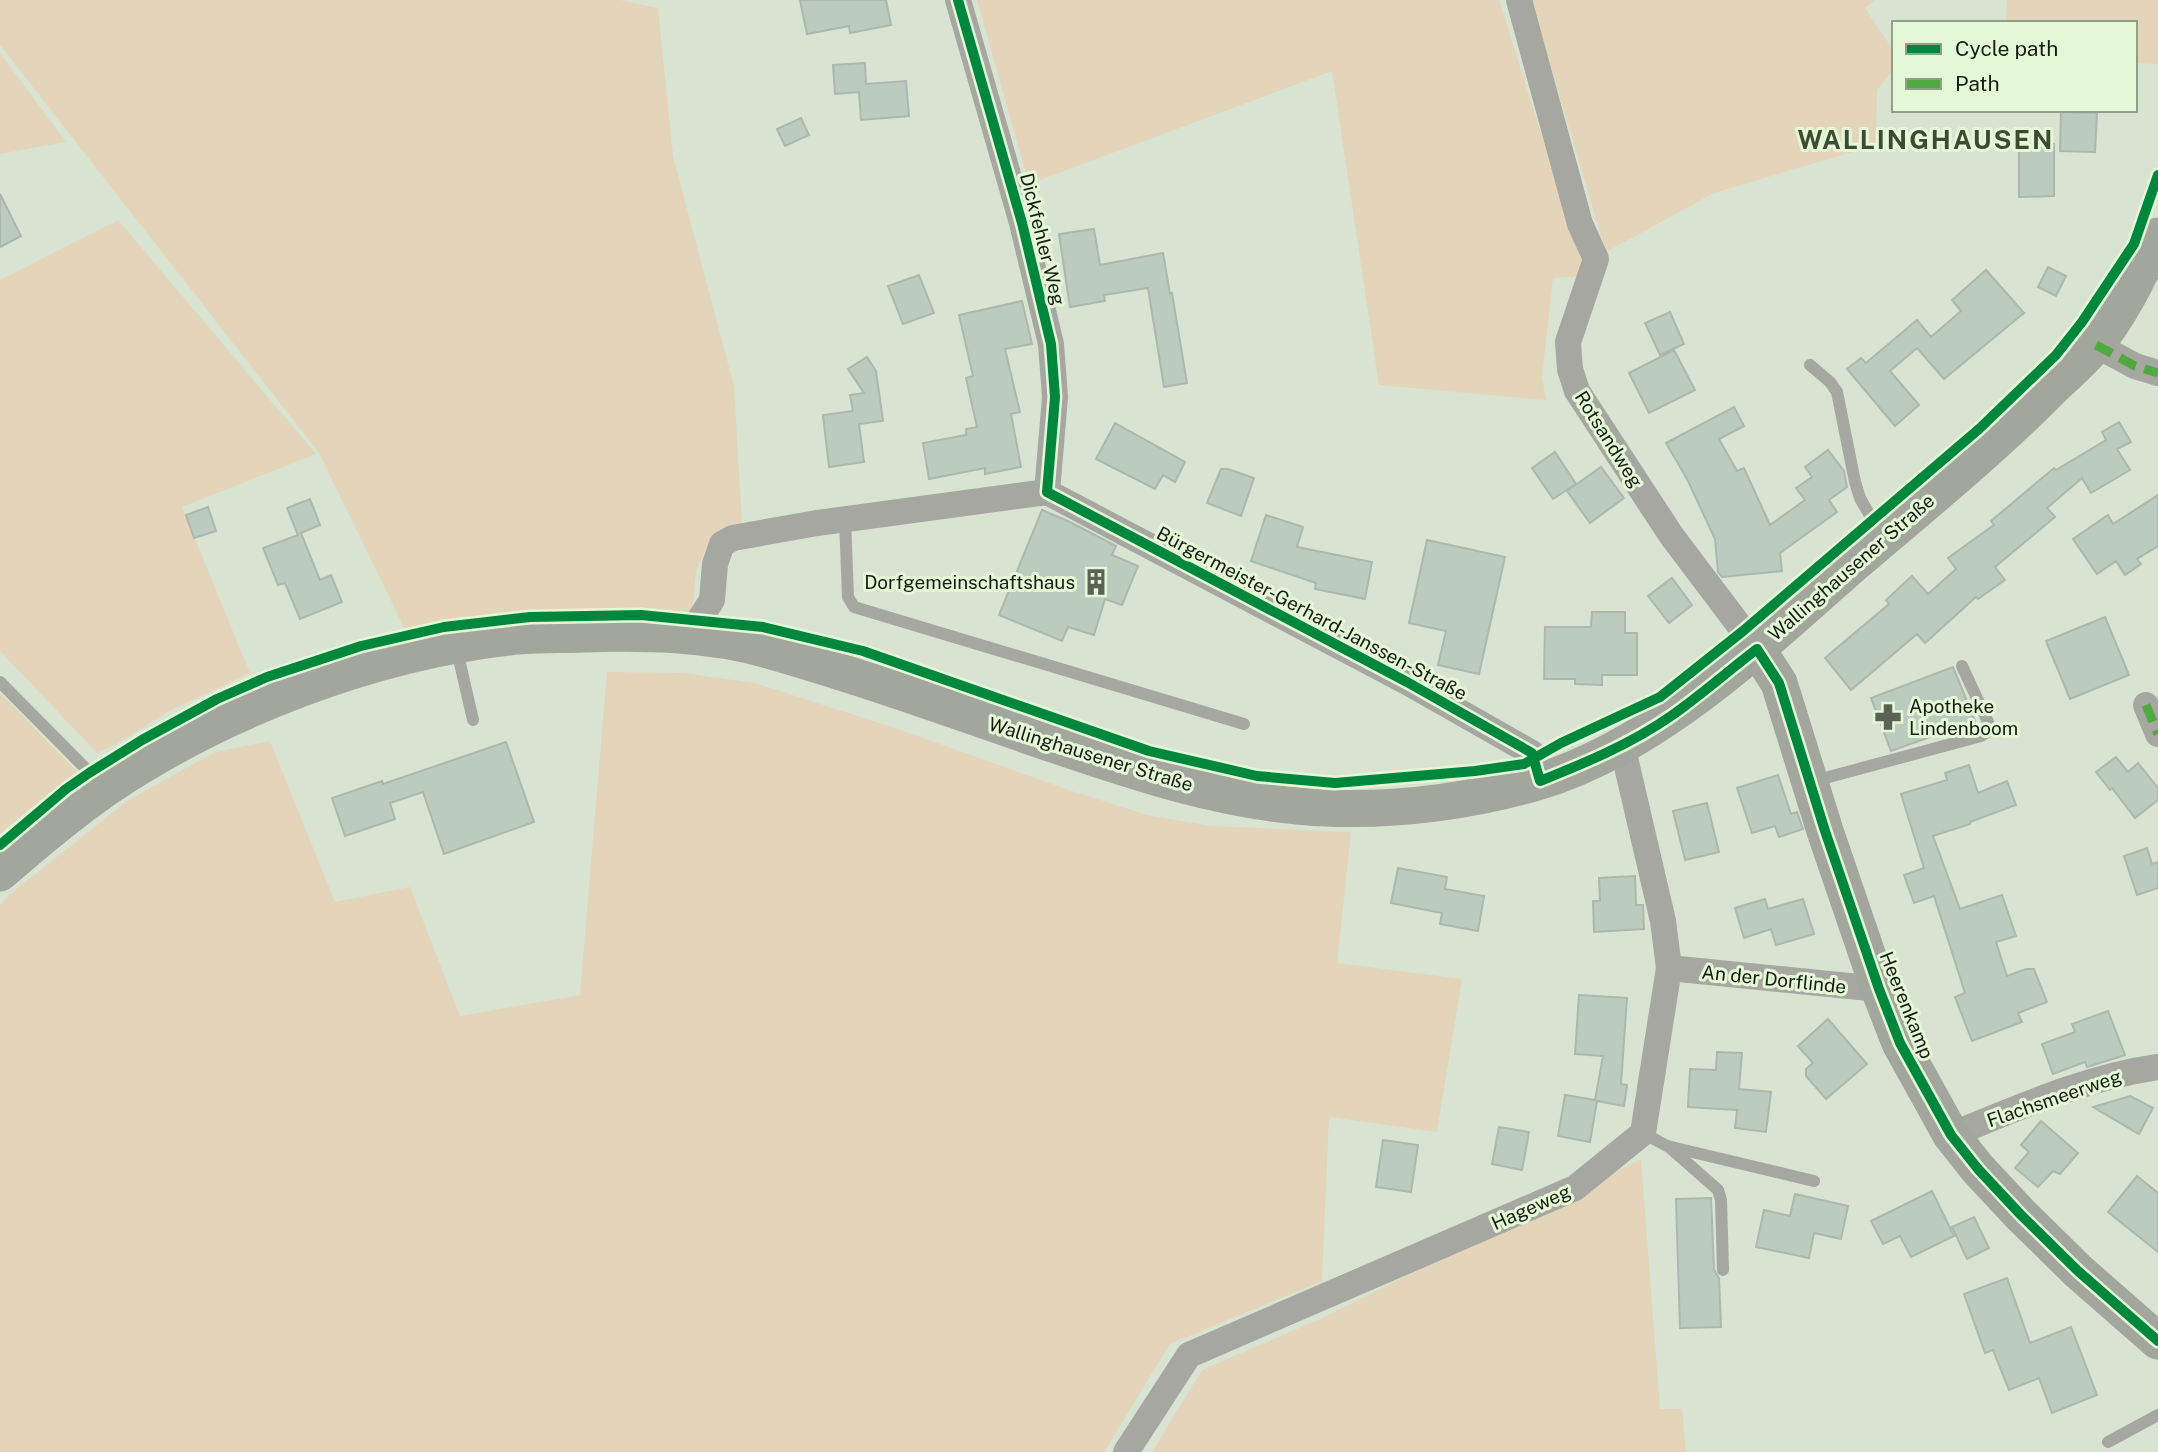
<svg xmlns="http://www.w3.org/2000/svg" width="2158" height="1452" font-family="'Public Sans',sans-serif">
	<rect width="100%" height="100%" fill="#d8e3d2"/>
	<path fill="#e4d5ba" d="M0,0H620L658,8L673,156L734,386L743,540L705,551L696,571L693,605L674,641L418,656L319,453L0,45Z
		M977,0H1499L1581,260L1582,276L1553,278L1542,377L1546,400L1379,385L1332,71L1029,184Z
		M1531,0H1875L1865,8L1894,51V69L1877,90L1876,145L1714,193L1606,252Z
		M2007,0H2158V64L2135,63V23H2006Z
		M0,53L66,142L0,154Z
		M118,220L316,454L182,507L250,673L171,710L115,745L97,753L0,651V280Z
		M607,672L683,673L755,683L898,729L1066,789L1147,815L1211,826L1351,832L1337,963L1462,979L1437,1132L1329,1117L1322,1281L1170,1344L1104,1452H0V905L9,895L127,801L215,752L270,741L335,902L410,887L460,1016L580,995Z
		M0,693L77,772L0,833Z
		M1641,1159L1660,1409H1682L1686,1452H1152L1202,1370L1320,1319Z"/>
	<path fill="#bbcbbe" stroke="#acb8ad" stroke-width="2" d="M800,0H886L891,25L850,33L849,26L807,34Z
		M865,63L866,84L906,81L909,116L861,120L859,92L835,94L833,65Z
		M2061,112L2097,113L2095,152L2060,151Z
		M801,118L809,135L785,146L777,129Z
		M2019,144H2054V196L2019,197Z
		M0,194L21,236L0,247Z
		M1094,229L1100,265L1163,253L1170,294L1172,293L1187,383L1164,387L1148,288L1104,295L1105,301L1070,307L1059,234Z
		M2048,267L2066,276L2056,296L2038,287Z
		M1986,270L2024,313L1944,379L1917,348L1890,371L1919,405L1895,426L1847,369L1861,358L1866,363L1917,320L1931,337L1961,311L1952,300Z
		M919,275L934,313L903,324L888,286Z
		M1022,301L1032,344L1005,349L1020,412L1011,414L1021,467L985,474V468L929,479L923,443L966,435V429L977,427L966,378L973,376L959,315Z
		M1670,312L1684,344L1660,355L1645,323Z
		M1674,350L1695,390L1649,413L1629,373Z
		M867,357L876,371L883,421L859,424L864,462L829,467L823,415L853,411L850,395L864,393L848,369Z
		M1734,407L1744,426L1719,439L1737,471L1744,468L1770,525L1805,500L1796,488L1812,477L1805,467L1828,450L1844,471L1847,487L1829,500L1837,512L1780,553L1782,571L1722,577L1718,572L1715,539L1687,479L1666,443Z
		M2119,422L2131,442L2117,449L2130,470L2091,493L2082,478L2047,508L2055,517L1995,567L2005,580L1978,599L1976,597L1925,643L1917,634L1851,690L1825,658L1889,604L1886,600L1912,576L1928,594L1956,569L1948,558L1994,525L1991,521L2054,468L2056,470L2106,440L2102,432Z
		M1115,423L1185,462L1175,482L1163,475L1155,489L1096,459Z
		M1555,452L1576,484L1553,499L1532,468Z
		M1601,467L1624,498L1590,523L1567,491Z
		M1221,469H1228L1254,478L1241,516L1207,503Z
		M2158,495V546L2137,559L2141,564L2125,575L2116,561L2097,574L2073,539L2108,515L2113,524Z
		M310,499L320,525L301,533L320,580L331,575L342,602L300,619L285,583L278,585L263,548L298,535L287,508Z
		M208,507L216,531L194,538L186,515Z
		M1042,510L1070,522L1116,546L1112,555L1138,566L1122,605L1105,599L1094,635L1068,627L1062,641L999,615Z
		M1266,515L1303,527L1297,547L1372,562L1365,599L1315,589L1316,583L1251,561Z
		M1427,540L1505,557L1479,674L1438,665L1446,631L1409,623Z
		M1672,578L1692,605L1669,623L1648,596Z
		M1592,612H1625V633H1637V675H1602V685L1575,684V679H1544L1545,627H1591Z
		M2105,617L2129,675L2070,699L2046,641Z
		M1953,667L1975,721L1891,751L1871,698Z
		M506,742L534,822L444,854L423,792L390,803L395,819L345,836L332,798L382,781L383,784Z
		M2116,757L2128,772L2138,763L2158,788V800L2135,818L2112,788L2110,790L2096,772Z
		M1969,765L1978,793L2007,781L2016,805L1970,822V824L1933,836L1960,909L2002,895L2016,936L1996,942L2007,976L2026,969H2034L2047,1002L2018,1013L2022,1022L1972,1041L1955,997L1965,993L1934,896L1914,903L1904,875L1924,868L1901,794L1947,780L1945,773Z
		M1778,775L1791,814L1797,812L1803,829L1779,837L1775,826L1752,833L1737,788Z
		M1707,803L1719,852L1685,860L1673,811Z
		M2147,848L2152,864L2158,862V888L2137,895L2124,856Z
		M1398,868L1447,877L1445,889L1484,896L1478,931L1440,924L1442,913L1391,903Z
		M1635,876L1636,905H1643L1644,929L1594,932L1593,901H1600L1599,878Z
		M1765,899L1768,909L1803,899L1814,934L1776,945L1771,929L1744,938L1735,908Z
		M1579,995L1627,998L1621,1084L1627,1085L1624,1106L1597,1101L1590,1142L1558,1136L1565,1095L1595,1100L1603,1056L1575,1054Z
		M2108,1011L2125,1055L2087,1067L2085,1062L2053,1074L2042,1044L2075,1032L2072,1024Z
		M1828,1019L1867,1064L1826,1099L1806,1076V1069L1813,1063L1798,1046Z
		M1717,1052L1742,1053L1739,1089L1771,1092L1766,1132L1735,1128L1737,1110L1688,1107L1690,1069L1716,1070Z
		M2130,1096L2153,1108L2139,1134L2093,1107Z
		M2041,1121L2078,1153L2060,1174L2053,1171L2038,1187L2015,1168L2029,1152L2021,1145Z
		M1499,1127L1529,1132L1522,1170L1492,1164Z
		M1383,1140L1418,1145L1411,1192L1376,1187Z
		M2137,1176L2158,1193V1252L2108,1212Z
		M1932,1191L1954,1236L1911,1257L1900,1236L1883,1244L1871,1221Z
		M1795,1194L1848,1206L1841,1239L1814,1233L1809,1258L1756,1247L1764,1210L1790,1216Z
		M1711,1198L1714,1270L1719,1278L1721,1327L1680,1328L1676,1199Z
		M1974,1217L1989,1248L1967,1259L1952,1227Z
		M2007,1278L2030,1343L2071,1327L2097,1395L2052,1413L2039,1378L2009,1390L1993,1350L1985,1353L1964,1294Z"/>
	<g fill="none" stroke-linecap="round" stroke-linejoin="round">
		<path stroke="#a5a7a0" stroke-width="12" d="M1810,365L1830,382L1837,392L1855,482L1860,498L1882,537
			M845,520L848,597L854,607L1244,724
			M456,646L473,720
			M0,682L103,786
			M1814,781L1981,736L1987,732L1988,722L1962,666
			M1643,1133L1667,1146L1814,1181
			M1668,1146L1718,1190L1721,1200L1723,1270
			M2108,1442L2158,1415"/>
		<path stroke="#a5a7a0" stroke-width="26" d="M958,0L1022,223L1051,344L1055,397L1047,492
			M1519,0L1580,224L1596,259L1568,342L1570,369L1577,391L1671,535L1757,649
			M2096,345L2135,366L2158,373
			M689,636L712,600L715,564L722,544L733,538L817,523L1047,492L1407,682L1532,753L1540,781
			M2146,705L2158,734
			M1669,968L1879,989
			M1951,1135C2018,1108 2086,1077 2158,1067
			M1126,1452L1189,1355L1575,1188L1643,1133L1669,968L1663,921L1622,745"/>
		<path stroke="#a2a69c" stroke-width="37" d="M1757,649L1779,683L1825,831L1879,989L1900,1043L1951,1135L1978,1169L2021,1215L2078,1271L2158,1341
			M0,873C34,843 69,814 106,788C222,710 370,653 509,637C533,634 559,635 583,634C644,632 709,633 768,650C859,676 949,708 1038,739C1131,771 1228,804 1326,808C1397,811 1466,802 1534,783C1653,749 1758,648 1849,568C1918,509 1989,452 2053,387C2068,373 2084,359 2097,343C2123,311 2140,273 2158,236"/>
		<path stroke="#51a942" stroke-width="9" stroke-dasharray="18 9" stroke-linecap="butt" d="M2096,345L2135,366L2158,373
			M2146,705L2158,734"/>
		<defs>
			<path id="cycleway" d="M958,0L1022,223L1051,344L1055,397L1047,492L1407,682L1532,753L1540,781C1585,763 1631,744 1671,716C1701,695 1728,671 1757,649L1779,683L1825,831L1879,989L1900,1043L1951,1135L1978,1169L2021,1215L2078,1271L2158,1341
				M0,845L66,789L89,773L142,740L217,699L267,677L361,646L444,627L530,617L641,615L763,627L863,651L1149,751L1257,776L1335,783L1475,771L1524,764L1561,743L1660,697L1743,631L1979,429L2056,355L2082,322L2134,244L2158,175"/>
		</defs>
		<use href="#cycleway" stroke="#e4f8d8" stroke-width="15"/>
		<use href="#cycleway" stroke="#00873e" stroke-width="10"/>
	</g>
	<defs>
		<symbol id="building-bare" viewBox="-9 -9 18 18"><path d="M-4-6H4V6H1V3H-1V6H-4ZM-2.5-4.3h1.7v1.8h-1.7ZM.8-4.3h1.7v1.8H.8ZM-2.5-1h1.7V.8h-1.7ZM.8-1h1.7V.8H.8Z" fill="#596255" stroke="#e4f8d8" stroke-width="2.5" paint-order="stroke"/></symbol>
		<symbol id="pharmacy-bare" viewBox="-9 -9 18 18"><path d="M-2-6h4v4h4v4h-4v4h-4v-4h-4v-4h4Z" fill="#596255" stroke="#e4f8d8" stroke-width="2.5" paint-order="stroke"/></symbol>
	</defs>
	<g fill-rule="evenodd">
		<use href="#building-bare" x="1077" y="563" width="38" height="38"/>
		<use href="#pharmacy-bare" x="1869" y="698" width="38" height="38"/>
	</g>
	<g text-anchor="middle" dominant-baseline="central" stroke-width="6" stroke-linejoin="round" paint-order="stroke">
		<g font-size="19" fill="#151c11" stroke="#e4f8d8">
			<text transform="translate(1043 239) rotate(76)">Dickfehler Weg</text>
			<text transform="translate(1609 439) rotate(58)">Rotsandweg</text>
			<text transform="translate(1851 567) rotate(-41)">Wallinghausener Straße</text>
			<text transform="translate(1312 613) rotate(28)">Bürgermeister-Gerhard-Janssen-Straße</text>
			<text transform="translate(1091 754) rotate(17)">Wallinghausener Straße</text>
			<text transform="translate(1774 979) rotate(6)">An der Dorflinde</text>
			<text transform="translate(1907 1005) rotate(68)">Heerenkamp</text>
			<text transform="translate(2054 1098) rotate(-19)">Flachsmeerweg</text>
			<text transform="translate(1531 1207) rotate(-24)">Hageweg</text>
		</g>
		<g font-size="19" fill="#151c11" stroke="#e4f8d8" text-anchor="end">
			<text x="1075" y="582">Dorfgemeinschaftshaus</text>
			<text x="1909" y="706" text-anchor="start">Apotheke<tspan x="1909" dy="22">Lindenboom</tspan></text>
		</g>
		<g font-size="26" font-weight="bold" letter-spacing="2" fill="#3c4b31" stroke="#e4f8d8">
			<text x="1926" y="139">WALLINGHAUSEN</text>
		</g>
	</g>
	<rect x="1892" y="21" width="245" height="91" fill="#e4f8d8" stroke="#91a088" stroke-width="2"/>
	<rect x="1906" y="44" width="35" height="10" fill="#00873e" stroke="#91a088" stroke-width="2"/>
	<text x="1955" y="56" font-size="21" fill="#151c11">Cycle path</text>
	<rect x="1906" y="79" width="35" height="10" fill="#51a942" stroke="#91a088" stroke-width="2"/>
	<text x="1955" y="91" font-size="21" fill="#151c11">Path</text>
</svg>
